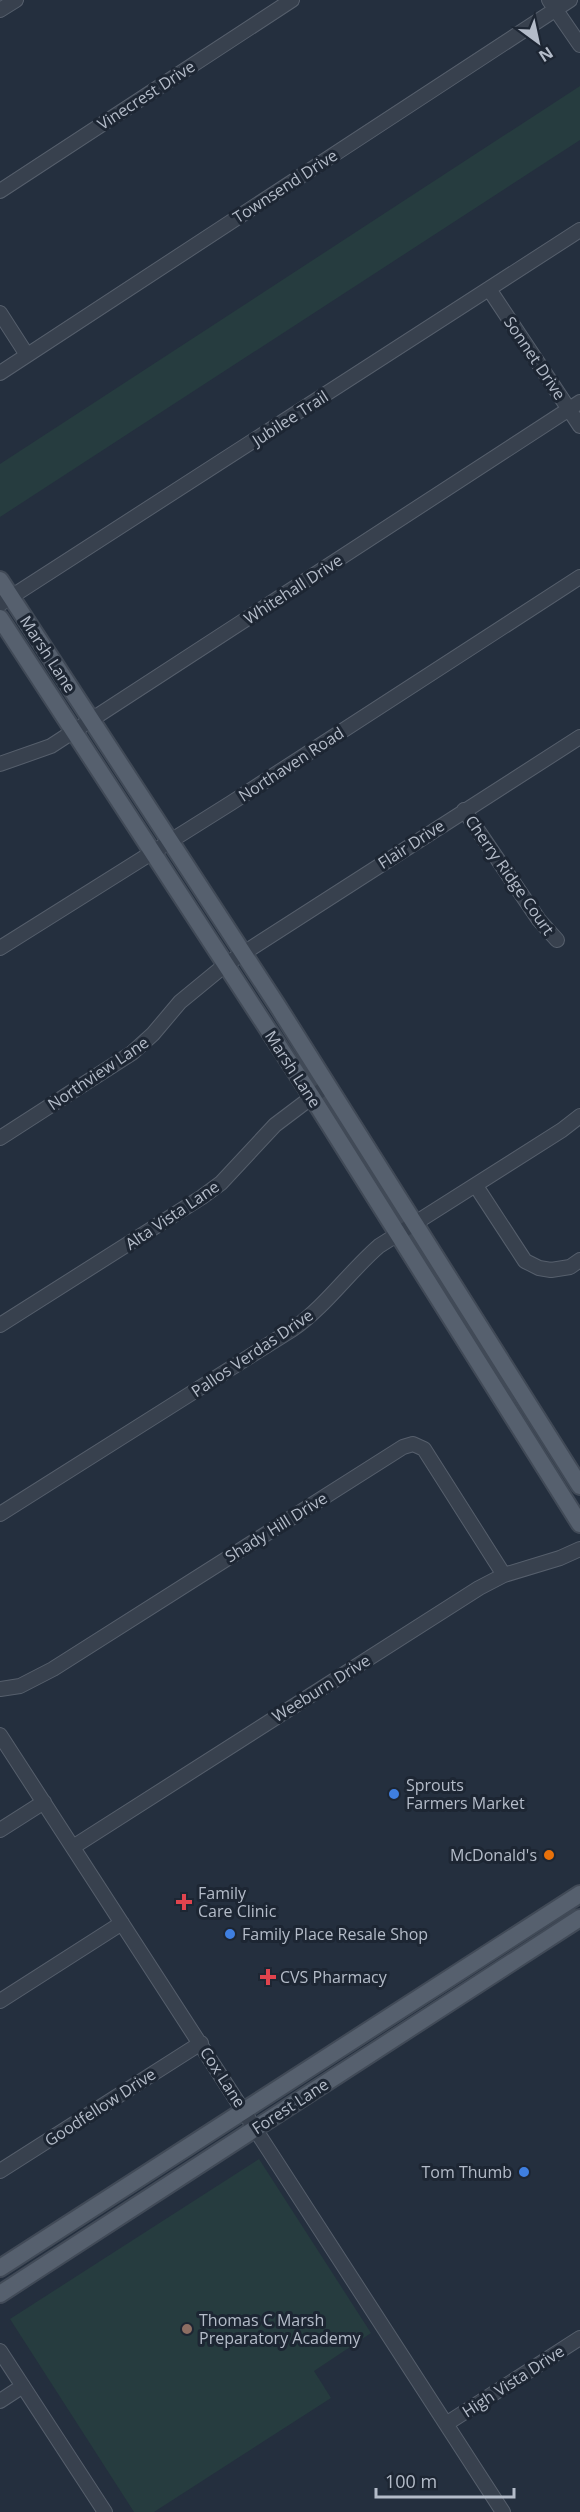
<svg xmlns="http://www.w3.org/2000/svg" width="580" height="2512" font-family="'Open Sans',sans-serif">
	<rect width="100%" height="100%" fill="#242f3e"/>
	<path fill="#263c3f" d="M580,86V140L0,517V464Z
		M259,2159L371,2333L314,2371L331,2398L154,2512H134L10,2319Z"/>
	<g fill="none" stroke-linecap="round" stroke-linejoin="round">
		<defs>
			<path id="minor" d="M549,0L580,45
				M0,10L16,0
				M0,191L292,0
				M489,289L580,426
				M0,313L27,355
				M0,373L570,0
				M0,604L580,230
				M0,764L51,746L580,402
				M464,810L539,920L557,940
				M0,948L231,803L580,577
				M0,1138L132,1053L153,1034L180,1002L225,965L580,737
				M476,1186L525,1261L539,1268L551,1270L570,1267L580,1260
				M0,1325L202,1197L221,1183L275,1125L328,1085
				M0,1514L293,1329C326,1306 349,1272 379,1246L562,1130L580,1116
				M0,1689L20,1686L53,1669L403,1447L413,1444L424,1449L504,1575
				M0,1735L503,2512
				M0,1830L44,1802
				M73,1847L479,1588L504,1575L560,1558L580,1549
				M0,2001L122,1923
				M0,2171L201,2043
				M0,2351L105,2512
				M0,2401L23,2386
				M446,2424L580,2338"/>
			<path id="major" d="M0,580L277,1005L580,1486
				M0,618L312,1097L580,1524
				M0,2268L580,1894
				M0,2294L580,1918"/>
		</defs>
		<use href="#minor" stroke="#565f6c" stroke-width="16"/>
		<use href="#major" stroke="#414a57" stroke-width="20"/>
		<use href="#minor" stroke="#38414e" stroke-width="14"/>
		<use href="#major" stroke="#56606e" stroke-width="16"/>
	</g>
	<g fill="#3f7fe0" stroke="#1d2633" stroke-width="2">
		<circle cx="394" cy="1794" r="6"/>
		<circle cx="230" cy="1934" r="6"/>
		<circle cx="524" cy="2172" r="6"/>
	</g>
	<circle fill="#e8710a" stroke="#1d2633" stroke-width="2" cx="549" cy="1855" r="6"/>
	<g fill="#e0444e" stroke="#1d2633" stroke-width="2">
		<path d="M181 1893h6v6h6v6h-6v6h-6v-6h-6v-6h6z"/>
		<path d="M265 1968h6v6h6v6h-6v6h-6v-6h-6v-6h6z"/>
	</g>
	<circle fill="#8d6e63" stroke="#1d2633" stroke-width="2" cx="187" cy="2329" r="6"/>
	<g text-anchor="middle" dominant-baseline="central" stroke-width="6" stroke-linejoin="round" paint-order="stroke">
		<g font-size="16" fill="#b4bcc9" stroke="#1d2633">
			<text transform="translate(146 95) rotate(-33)">Vinecrest Drive</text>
			<text transform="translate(285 186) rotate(-33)">Townsend Drive</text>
			<text transform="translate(535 358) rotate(56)">Sonnet Drive</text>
			<text transform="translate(290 418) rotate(-33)">Jubilee Trail</text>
			<text transform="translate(293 589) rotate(-33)">Whitehall Drive</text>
			<text transform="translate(48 654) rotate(57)">Marsh Lane</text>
			<text transform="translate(291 764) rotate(-33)">Northaven Road</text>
			<text transform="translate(411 844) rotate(-33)">Flair Drive</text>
			<text transform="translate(510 875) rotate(55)">Cherry Ridge Court</text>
			<text transform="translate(293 1069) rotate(57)">Marsh Lane</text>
			<text transform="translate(98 1073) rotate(-34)">Northview Lane</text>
			<text transform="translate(172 1215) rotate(-34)">Alta Vista Lane</text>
			<text transform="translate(252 1353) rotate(-34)">Pallos Verdas Drive</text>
			<text transform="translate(276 1527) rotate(-32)">Shady Hill Drive</text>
			<text transform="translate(321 1688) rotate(-32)">Weeburn Drive</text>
			<text transform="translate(223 2077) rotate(57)">Cox Lane</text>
			<text transform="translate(290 2106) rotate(-33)">Forest Lane</text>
			<text transform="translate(100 2107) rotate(-33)">Goodfellow Drive</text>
			<text transform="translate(513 2381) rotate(-33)">High Vista Drive</text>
		</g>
		<g font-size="16" fill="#b4bcc9" stroke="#1d2633" text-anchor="start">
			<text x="406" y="1785">Sprouts<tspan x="406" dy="18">Farmers Market</tspan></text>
			<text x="537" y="1855" text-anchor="end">McDonald's</text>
			<text x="198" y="1893">Family<tspan x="198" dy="18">Care Clinic</tspan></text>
			<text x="242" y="1934">Family Place Resale Shop</text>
			<text x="280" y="1977">CVS Pharmacy</text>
			<text x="512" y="2172" text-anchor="end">Tom Thumb</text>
			<text x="199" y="2320">Thomas C Marsh<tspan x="199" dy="18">Preparatory Academy</tspan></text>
		</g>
	</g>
	<g transform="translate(538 42) rotate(147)" stroke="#1d2633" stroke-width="4.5" paint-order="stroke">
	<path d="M0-4.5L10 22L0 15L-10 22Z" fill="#b4bcc9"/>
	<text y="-9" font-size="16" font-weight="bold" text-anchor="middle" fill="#b4bcc9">N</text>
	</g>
	<path d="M376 2488v9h138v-9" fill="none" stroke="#b4bcc9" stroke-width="3"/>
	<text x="385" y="2488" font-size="18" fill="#b4bcc9" stroke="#1d2633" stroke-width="4.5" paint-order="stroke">100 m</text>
</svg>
